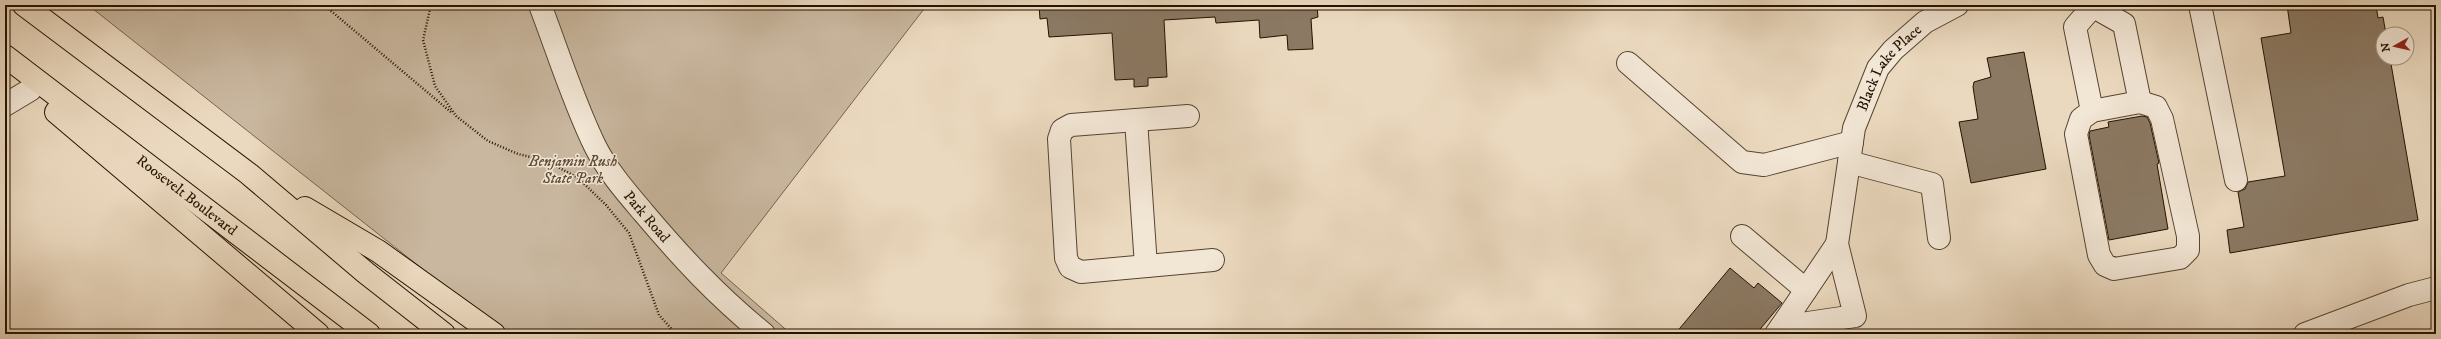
<svg xmlns="http://www.w3.org/2000/svg" width="2441" height="339" font-family="'IM FELL DW Pica',serif">
	<rect width="100%" height="100%" fill="#ebd9bf"/>
	<filter id="stains"><feTurbulence type="fractalNoise" baseFrequency=".005" numOctaves="4"/><feColorMatrix values="0 0 0 0 .2 0 0 0 0 .09 0 0 0 0 .02 0 0 0 .5 -.17"/></filter>
	<radialGradient id="worn" r=".72"><stop offset=".6" stop-color="#630" stop-opacity="0"/><stop offset="1" stop-color="#630" stop-opacity=".3"/></radialGradient>
	<path fill="#c9b79f" stroke="#766450" d="M88,5H927L721,273L791,334H505Z"/>
	<path fill="#8b7963" stroke="#241200" d="M1039,5H1317L1318,17L1311,19L1313,49L1288,50L1287,35L1260,38L1259,20L1216,23L1215,17L1164,20L1167,77L1148,78V86L1134,87V79L1115,80L1112,33L1049,37L1047,18L1040,19Z
		M2287,5H2376L2378,18L2383,17L2386,34H2383V58H2390L2418,220L2230,253L2227,230L2244,227L2238,192L2245,189L2248,182L2285,176L2261,38L2291,33Z
		M2024,52L2046,169L1971,183L1959,122L1978,119L1973,87L1974,82L1991,77L1987,58Z
		M2142,116L2147,117L2150,123L2159,163L2157,164L2168,229L2109,240L2089,135L2090,131L2109,127L2108,122Z
		M1730,268L1754,288L1758,283L1782,303L1756,334H1675Z"/>
	<g fill="none" stroke-linecap="round" stroke-linejoin="round">
		<defs>
			<g id="minor">
				<path id="s1" d="M540,5C558,52 573,101 595,146C607,170 626,192 643,212C682,258 717,296 764,334"/>
				<path d="M2200,5L2236,180"/>
				<path d="M2094,7L2124,24L2140,102"/>
				<path d="M1628,63L1742,162L1764,165L1852,142"/>
				<path d="M2140,102L2156,107L2162,119L2188,236V250L2180,258L2114,269L2105,265L2099,255L2076,134L2081,119L2092,111Z"/>
				<path d="M5,105L30,90"/>
				<path d="M2092,111L2075,27L2094,5"/>
				<path d="M1188,116L1071,125L1062,130L1059,139L1066,258L1070,267L1081,272L1213,260"/>
				<path d="M1136,120L1146,266"/>
				<path d="M1849,162L1932,184L1939,238"/>
				<path d="M1742,236L1806,290"/>
				<path d="M1781,327L1837,244"/>
				<path id="s2" d="M1776,334L1781,327L1855,316L1837,244L1854,128L1878,68L1893,50L1925,22L1957,5"/>
				<path d="M2305,334L2409,295L2436,288"/>
			</g>
			<g id="highway">
				<path d="M24,5L249,174L366,273L444,334"/>
				<path id="s3" d="M5,56L369,334"/>
				<path d="M56,112L318,334"/>
				<path d="M305,208L378,251L494,334"/>
			</g>
		</defs>
		<use href="#minor" stroke="#564430" stroke-width="24"/>
		<use href="#highway" stroke="#241200" stroke-width="24"/>
		<path stroke="#241200" stroke-width="2.5" stroke-dasharray="1 2" stroke-linecap="butt" d="M324,5L452,113
			M431,5L423,40L435,86L456,116L488,141L518,154L547,161L578,178L606,205L629,233L659,315L676,334"/>
		<use href="#minor" stroke="#f2e6d5" stroke-width="22"/>
		<use href="#highway" stroke="#ebd9bf" stroke-width="22"/>
	</g>
	<g text-anchor="middle" dominant-baseline="central" stroke-width="3" stroke-linejoin="round" paint-order="stroke">
		<g font-size="15" fill="#241200" stroke="#f2e6d5">
			<text stroke="none"><textPath href="#s2" startOffset="346">Black Lake Place</textPath></text>
			<text stroke="none"><textPath href="#s3" startOffset="229">Roosevelt Boulevard</textPath></text>
			<text stroke="none"><textPath href="#s1" startOffset="239">Park Road</textPath></text>
		</g>
		<g font-size="15" font-style="italic" fill="#5e4c38" stroke="#f2e6d5">
			<text x="573" y="161">Benjamin Rush<tspan x="573" dy="17">State Park</tspan></text>
		</g>
	</g>
	<rect width="2441" height="339" fill="none" stroke="#ebd9bf" stroke-width="20"/>
	<rect x="6" y="6" width="2429" height="327" fill="none" stroke="#241200" stroke-width="2"/>
	<rect x="10" y="10" width="2421" height="319" fill="none" stroke="#241200"/>
	<g transform="translate(2395 46) rotate(262)"><circle r="19" fill="#f2e6d5" stroke="#a09180"/>
	<path d="M0-3L7 15L0 10L-7 15Z" fill="#8f2418"/>
	<text y="-6" font-size="11" font-weight="bold" text-anchor="middle" fill="#241200">N</text>
	</g>
	<rect width="100%" height="100%" filter="url(#stains)"/>
	<rect width="100%" height="100%" fill="url(#worn)"/>
</svg>
